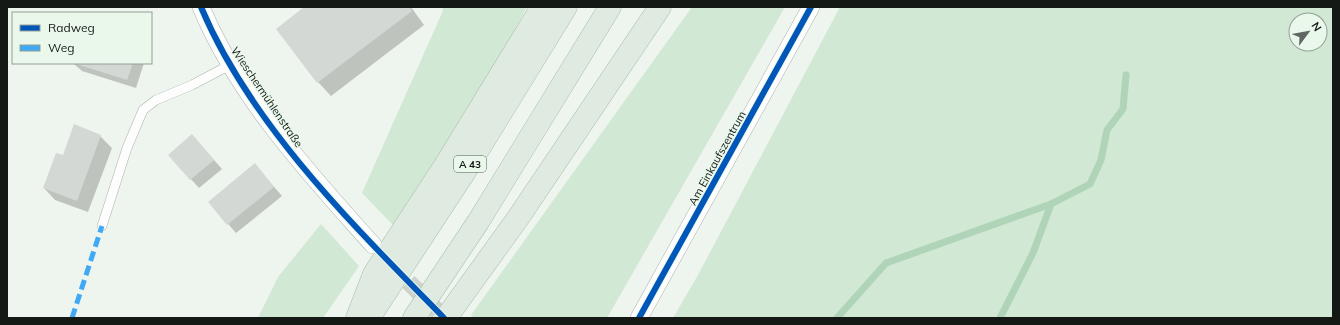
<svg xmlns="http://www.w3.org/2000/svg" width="1340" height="325" font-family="Mulish,sans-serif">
	<rect width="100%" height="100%" fill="#eef4ee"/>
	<path fill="#d1e8d5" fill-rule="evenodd" d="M443,7H527L500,57L394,226L362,193L442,13Z
		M692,7H785L607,318H473L471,315Z
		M840,7H1333V318H673L698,275ZM1296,20H1320V44H1296Z
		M321,224L359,266L323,318H258L278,277Z"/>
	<path fill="#0003" d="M306,7H411L424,25L331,96L318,82L277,29Z
		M73,63H144L136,88L82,71Z
		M192,135L222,169L199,188L169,155Z
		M100,136L112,148L88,212L55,200L44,188Z
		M255,165L282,196L236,233L209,202Z"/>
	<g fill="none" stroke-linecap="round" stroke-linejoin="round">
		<path stroke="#afd4b7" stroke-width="7" d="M837,318L886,263L1051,204L1090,184L1101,160L1107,130L1123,109L1126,75
			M1000,318L1033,253L1051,204"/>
	</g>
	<path fill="#d4d8d4" d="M304,7H409L412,11L317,83L276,29Z
		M73,63H133L127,80Z
		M74,124L101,135L77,201L43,188L56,153L63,155Z
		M192,134L214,160L190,180L168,155Z
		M255,163L274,187L227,225L208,202Z"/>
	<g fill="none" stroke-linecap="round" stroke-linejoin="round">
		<path stroke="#cdd3cd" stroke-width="17" stroke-dasharray="17 8" stroke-linecap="butt" d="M391,264L444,318"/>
		<defs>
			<path id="service" d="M102,226L127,148L143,110L156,100L192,85L230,65"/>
			<path id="minor" d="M201,7C239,98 308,172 373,245
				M639,318L811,7"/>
			<path id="motorway" d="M357,318L374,274L446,164L542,7
				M369,318L464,173L566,7
				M414,318L478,222L610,7
				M446,318L518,218L660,7"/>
		</defs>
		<use href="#service" stroke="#aeb3ae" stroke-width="10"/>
		<use href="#minor" stroke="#aeb3ae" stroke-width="18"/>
		<use href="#motorway" stroke="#abbaae" stroke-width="23"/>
		<use href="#service" stroke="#fcfdfc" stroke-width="9"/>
		<use href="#minor" stroke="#fcfdfc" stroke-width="17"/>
		<use href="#motorway" stroke="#dfebe1" stroke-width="22"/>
		<path stroke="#3fa9f5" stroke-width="5" stroke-dasharray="10 5" stroke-linecap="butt" d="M72,318L102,226"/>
		<defs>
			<path id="cycleway" d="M201,7C251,126 355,227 444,318
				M639,318L811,7"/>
		</defs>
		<use href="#cycleway" stroke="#eaf8ec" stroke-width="8"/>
		<use href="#cycleway" stroke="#0057b8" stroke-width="6"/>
	</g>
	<g text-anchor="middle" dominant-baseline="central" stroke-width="3" stroke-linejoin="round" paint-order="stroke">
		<rect fill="#eaf8ec" stroke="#545c56" stroke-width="1" x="454" y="156" width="32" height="16" rx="3"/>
		<g font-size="10" font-weight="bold" fill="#141915">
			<text x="470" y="164">A 43</text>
		</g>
		<g font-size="11" fill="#141915" stroke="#eaf8ec">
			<text transform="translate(267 97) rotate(56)">Wieschermühlenstraße</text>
			<text transform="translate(717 158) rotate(-61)">Am Einkaufszentrum</text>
		</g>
	</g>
	<rect width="1340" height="325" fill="none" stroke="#141915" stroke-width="16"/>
	<rect x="12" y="12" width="140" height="52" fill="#eaf8ec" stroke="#949f96"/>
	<rect x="20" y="25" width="20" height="6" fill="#0057b8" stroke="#949f96"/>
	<text x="48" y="32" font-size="12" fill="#141915">Radweg</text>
	<rect x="20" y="45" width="20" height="6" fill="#3fa9f5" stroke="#949f96"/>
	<text x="48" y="52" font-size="12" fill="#141915">Weg</text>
	<g transform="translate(1308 32) rotate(58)"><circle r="19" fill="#eaf8ec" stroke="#949f96"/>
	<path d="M0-3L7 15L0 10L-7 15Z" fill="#606661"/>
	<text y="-6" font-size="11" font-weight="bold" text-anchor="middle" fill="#141915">N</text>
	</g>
</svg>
